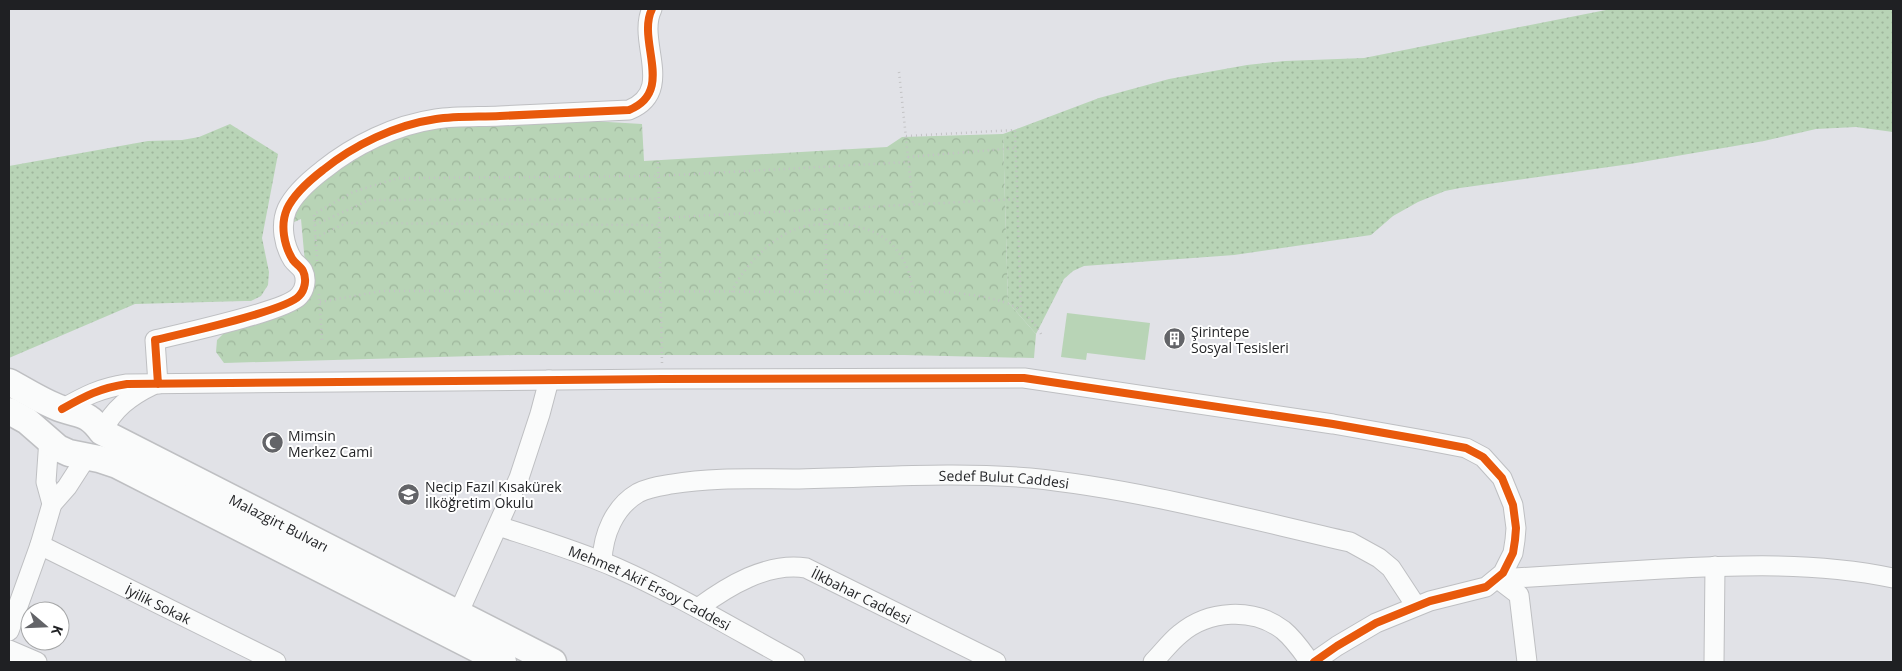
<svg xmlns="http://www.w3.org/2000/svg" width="1902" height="671" font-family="'Open Sans',sans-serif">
	<defs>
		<pattern id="grass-dots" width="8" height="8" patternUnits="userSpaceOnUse" patternTransform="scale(1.25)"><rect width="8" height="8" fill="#b8d4b6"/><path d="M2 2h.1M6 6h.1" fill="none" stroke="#9eb69c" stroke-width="1.8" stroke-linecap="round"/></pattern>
		<pattern id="park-crowns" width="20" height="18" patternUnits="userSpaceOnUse" patternTransform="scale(1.25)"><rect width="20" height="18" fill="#b8d4b6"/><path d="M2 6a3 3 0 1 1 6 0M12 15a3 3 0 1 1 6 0" fill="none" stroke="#9eb69c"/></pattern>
	</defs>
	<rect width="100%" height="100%" fill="#e1e2e7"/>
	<path fill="url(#grass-dots)" d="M1611,9H1893V132L1856,127L1816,129L1764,141L1630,164L1460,188L1445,191L1418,202L1393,216L1371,235L1234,255L1084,266L1073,271L1064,279L1036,334L1008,302L1003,134L1099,98L1169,79L1247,65L1285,61L1364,58Z
		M230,124L278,154L262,238L269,272L268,285L261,296L251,301H245L135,304L9,358V166L148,141L182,140L199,137Z"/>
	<path fill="url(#park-crowns)" d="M591,121L642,124L644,161L887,147L902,137L1003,134L1008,302L1036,334L1034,358L904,355H514L224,363L216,352L217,340L228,329L307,285L301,219L276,230L317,179L416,126Z"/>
	<path fill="#b8d4b6" d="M1067,313L1150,323L1145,360L1087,353L1086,360L1061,357Z"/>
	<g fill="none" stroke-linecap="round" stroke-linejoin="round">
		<defs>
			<g id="minor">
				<path d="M158,384L155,340C180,334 286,311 299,296C305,290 307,279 303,271C301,267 296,264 293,260C284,246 280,225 287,209C294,194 310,180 323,170C354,145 395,125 436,119C456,116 479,117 500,116C543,114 586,112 629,110C676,91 636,41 652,9"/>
				<path d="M62,409C85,396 100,388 127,384L662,379L1024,378L1333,424L1424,440L1466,448L1483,457L1502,478L1513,505L1516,528L1515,540L1513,553L1503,573L1486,587L1430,601L1376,623L1337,646L1314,662"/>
				<path d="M102,432C113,409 130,396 153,385"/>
				<path d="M49,439L46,482L52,504"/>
				<path id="s1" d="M498,526C538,539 578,551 617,568C678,595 736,630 795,662"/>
				<path id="s2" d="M40,545L276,662"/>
				<path id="s3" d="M602,561C603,535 614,507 638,493C649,487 660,486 672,484C712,477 753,479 793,479C872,478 951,471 1030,478C1138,489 1244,518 1350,542L1379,558L1391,568L1416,606"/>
				<path d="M1498,579C1553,576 1607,572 1662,569C1740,565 1816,562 1893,578"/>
				<path d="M1498,579L1519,595L1527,662"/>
				<path id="s4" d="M698,608C728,586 767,562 806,568L996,662"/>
				<path d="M458,614L519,478L540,414L549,380"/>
				<path d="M9,631L40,545L52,504L67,487L87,456"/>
				<path d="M9,650L37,662"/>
				<path d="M1153,662C1162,653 1170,642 1180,634C1208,610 1253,607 1283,630C1294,639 1302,651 1310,662"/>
				<path d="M1714,662L1715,566"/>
			</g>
			<g id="highway">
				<path id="s5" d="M9,382C26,391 44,403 62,409C83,416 88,413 102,432L553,662"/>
				<path d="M9,411L27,421L58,448L69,453L99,459L117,465L503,662"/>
			</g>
		</defs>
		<use href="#minor" stroke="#bebfc2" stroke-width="21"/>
		<use href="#highway" stroke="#bebfc2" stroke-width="29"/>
		<path stroke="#c3c3c5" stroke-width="2.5" stroke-dasharray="1 4" stroke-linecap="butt" d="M899,72L913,204
			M906,136L1015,130L1021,310
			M908,157L1016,148
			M658,162L662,363
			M826,209V292
			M659,218L1018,199
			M315,225L369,200L659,199
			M315,238L346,223L659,225
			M317,261L314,214L353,192L398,178L658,176L909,162
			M732,292C741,269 770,240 793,230C805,225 818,224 831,224C877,224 906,244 913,291
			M319,294L322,340
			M320,302L382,291L951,292C988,298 1020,297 1041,334"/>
		<use href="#minor" stroke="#fafbfb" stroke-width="19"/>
		<use href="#highway" stroke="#fafbfb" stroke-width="26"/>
		<defs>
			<path id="cycleway" d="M158,384L155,340C180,334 286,311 299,296C305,290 307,279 303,271C301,267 296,264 293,260C284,246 280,225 287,209C294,194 310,180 323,170C354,145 395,125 436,119C456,116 479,117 500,116C543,114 586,112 629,110C676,91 636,41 652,9
				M62,409C85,396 100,388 127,384L662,379L1024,378L1333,424L1424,440L1466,448L1483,457L1502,478L1513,505L1516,528L1515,540L1513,553L1503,573L1486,587L1430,601L1376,623L1337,646L1314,662"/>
		</defs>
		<use href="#cycleway" stroke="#fff" stroke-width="11"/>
		<use href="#cycleway" stroke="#e8590c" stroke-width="8"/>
	</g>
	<defs>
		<symbol id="building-disc" viewBox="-11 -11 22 22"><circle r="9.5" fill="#636468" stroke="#fff"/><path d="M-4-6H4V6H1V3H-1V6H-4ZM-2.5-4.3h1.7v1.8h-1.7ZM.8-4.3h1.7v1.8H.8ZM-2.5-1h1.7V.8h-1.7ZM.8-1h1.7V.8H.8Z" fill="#fff"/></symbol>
		<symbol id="mosque-disc" viewBox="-11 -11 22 22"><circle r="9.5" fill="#636468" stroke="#fff"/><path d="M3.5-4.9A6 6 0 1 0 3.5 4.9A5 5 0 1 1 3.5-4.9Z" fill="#fff"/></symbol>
		<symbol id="school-disc" viewBox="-11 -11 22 22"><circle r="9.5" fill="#636468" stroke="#fff"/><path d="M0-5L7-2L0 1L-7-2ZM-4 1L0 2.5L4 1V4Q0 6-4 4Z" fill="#fff"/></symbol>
	</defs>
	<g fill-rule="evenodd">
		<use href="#building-disc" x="1162" y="326" width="25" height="25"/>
		<use href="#mosque-disc" x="260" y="430" width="25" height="25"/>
		<use href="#school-disc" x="396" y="482" width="25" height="25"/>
	</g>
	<g text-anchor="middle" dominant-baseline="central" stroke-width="4" stroke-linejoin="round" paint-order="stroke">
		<g font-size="14" fill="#1f2023" stroke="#fff" text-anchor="start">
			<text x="1191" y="331">Şirintepe<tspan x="1191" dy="16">Sosyal Tesisleri</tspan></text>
			<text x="288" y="435">Mimsin<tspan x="288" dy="16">Merkez Cami</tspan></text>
			<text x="425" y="486">Necip Fazıl Kısakürek<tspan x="425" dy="16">İlköğretim Okulu</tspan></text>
		</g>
		<g font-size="14" fill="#1f2023" stroke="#fff">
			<text stroke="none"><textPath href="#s3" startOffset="448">Sedef Bulut Caddesi</textPath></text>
			<text stroke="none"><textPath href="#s5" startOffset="306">Malazgirt Bulvarı</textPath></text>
			<text stroke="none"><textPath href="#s1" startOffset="164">Mehmet Akif Ersoy Caddesi</textPath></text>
			<text stroke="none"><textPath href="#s4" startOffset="180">İlkbahar Caddesi</textPath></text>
			<text stroke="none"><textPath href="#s2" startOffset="132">İyilik Sokak</textPath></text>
		</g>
	</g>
	<rect width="1902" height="671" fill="none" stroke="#1f2023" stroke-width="20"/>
	<g transform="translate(45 626) rotate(109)"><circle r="24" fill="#ffffff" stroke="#a5a6a7"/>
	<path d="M0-4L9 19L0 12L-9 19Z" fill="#636468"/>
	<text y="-8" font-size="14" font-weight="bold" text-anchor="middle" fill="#1f2023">K</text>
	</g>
</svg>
